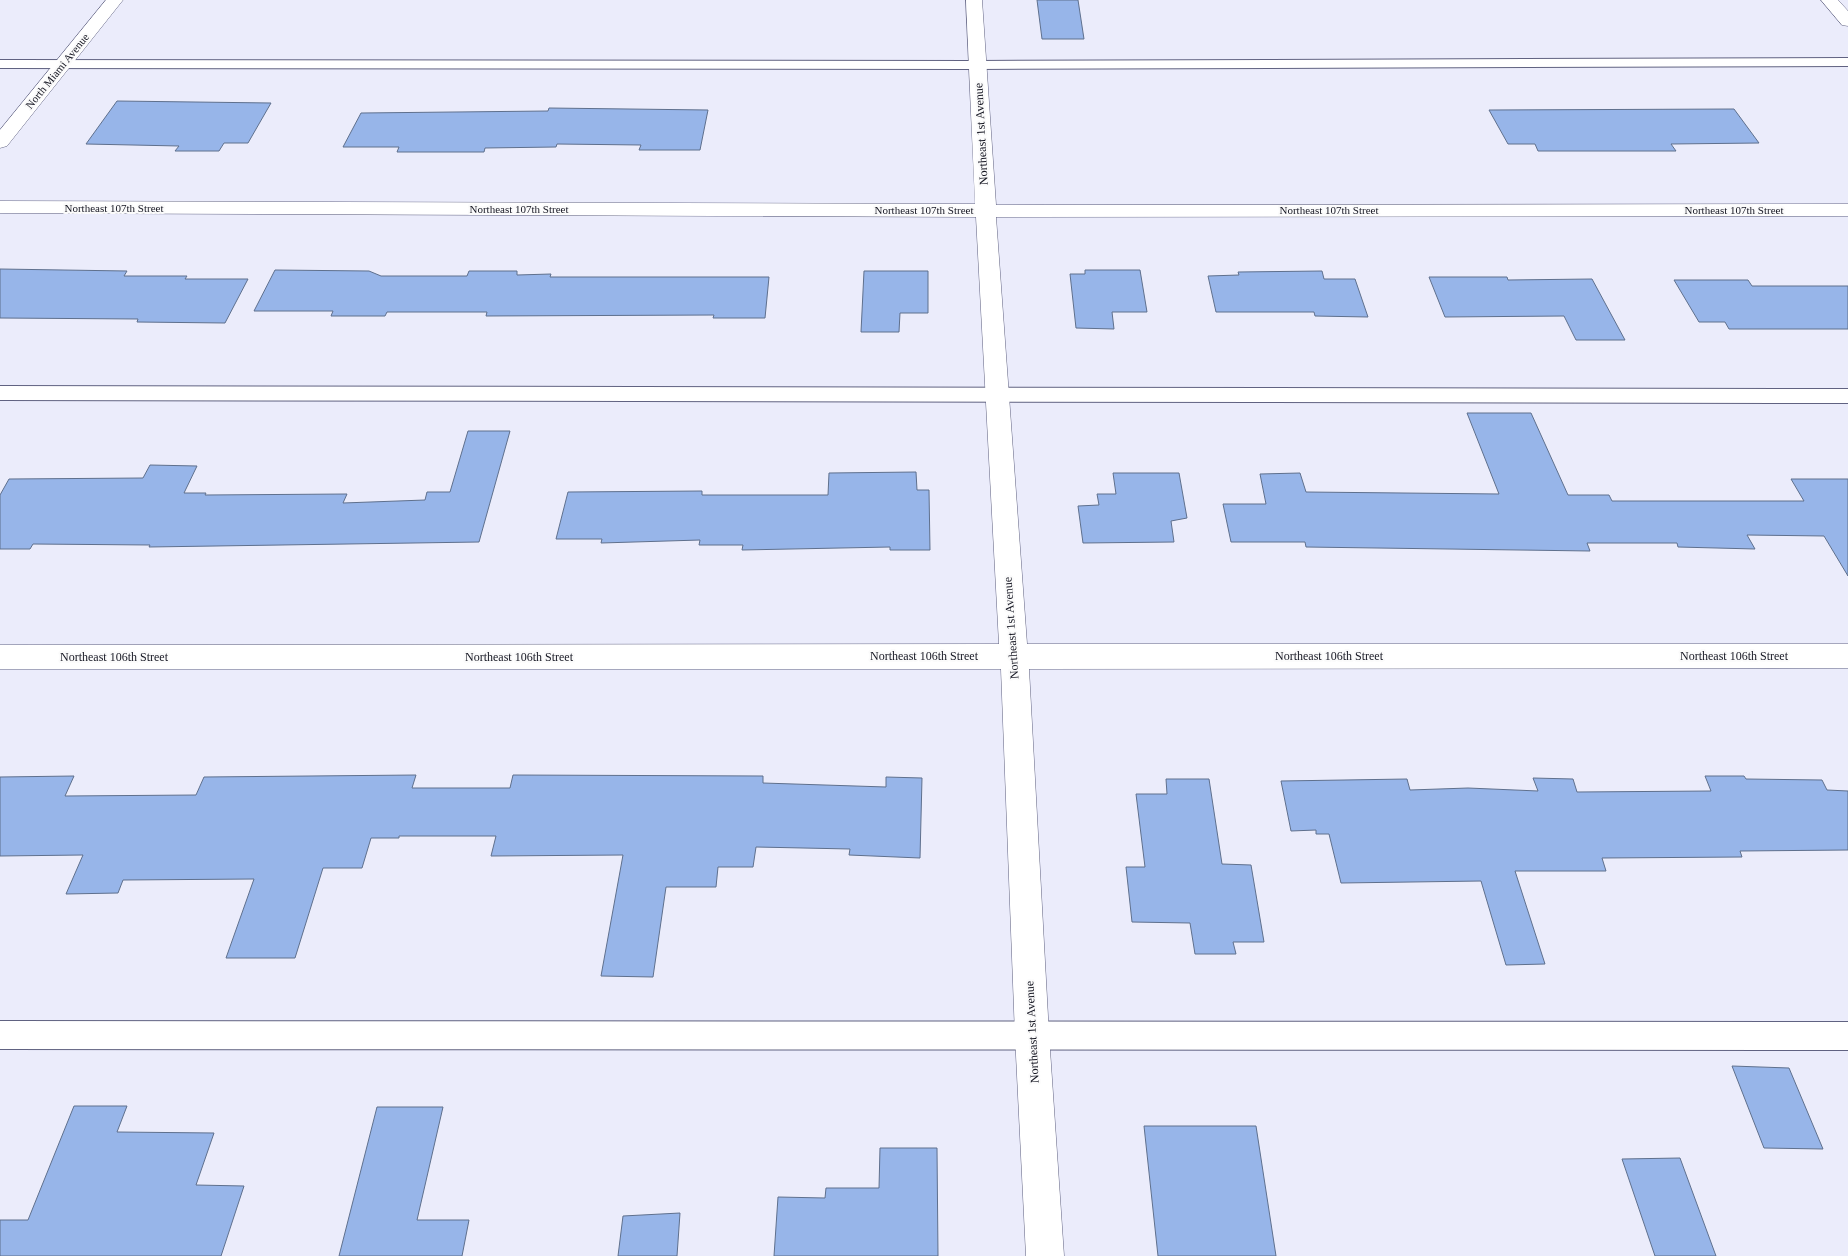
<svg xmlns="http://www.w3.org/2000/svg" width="1848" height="1256" font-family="'Times New Roman',serif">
	<rect width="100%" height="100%" fill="#ebecfb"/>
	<path fill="#97b5e9" stroke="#5f708d" d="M1037,0H1078L1084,39H1042Z
		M117,101L271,103L248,143H224L219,151H175L179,146L86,144Z
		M549,108L708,110L700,150H639L641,145L557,144L556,147L485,148L484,152H397L399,147H343L361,113L548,111Z
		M1734,109L1759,143L1671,144L1676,151H1538L1535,144H1508L1489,110Z
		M0,269L127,271L124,276H187L185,279H248L225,323L137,322L138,319L0,318Z
		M275,270L369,271L381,276H467L469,271H517V275L551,274L550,277H769L765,318H713L714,315L486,316L487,312H387L385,316H331L333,311H254Z
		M1085,270H1140L1147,312H1112L1114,329L1076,328L1070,274H1085Z
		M864,271H928V313H900L899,332H861Z
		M1322,271L1324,279H1355L1368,317L1315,316L1314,312H1216L1208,276L1239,275L1238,272Z
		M1429,277H1507L1508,280L1592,279L1625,340H1576L1564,316L1445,317Z
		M1674,280H1748L1752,286H1848V329H1729L1725,322H1699Z
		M1467,413H1531L1568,495H1609L1612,501H1804L1791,479H1848V576L1824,536L1747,535L1755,549L1678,547L1677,543H1587L1590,551L1306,547L1305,542H1231L1223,504H1266L1260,474L1300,473L1306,492L1499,494Z
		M468,431H510L479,542L149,547L150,545L33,544L30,549H0V495L9,479L143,478L150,465L197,466L184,493H206L205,495L347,494L343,503L425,500L427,492H450Z
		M916,472L917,490H929L930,550H890V547L742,550L743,545H699L700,540L601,543L602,539H556L568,492L702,491V495H828L829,473Z
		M1113,473H1179L1187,518L1171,521L1174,542L1083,543L1078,506L1099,505L1097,494H1116Z
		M416,775L412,788H510L513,775L763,776V783L886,787V777L922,778L920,858L849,855L850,849L756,847L753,867H718L716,887H666L653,977L601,976L623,855L491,856L496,836H399V838H371L362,868H323L295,958H226L254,879L123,880L118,893L66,894L83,855L0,856V777L74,776L65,796L196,795L204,777Z
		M1705,776H1744L1746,779L1822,780L1827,790L1848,791V850L1740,851L1742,857L1602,858L1606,871H1515L1545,964L1506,965L1481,881L1341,883L1329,834H1316V830L1291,831L1281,781L1407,779L1410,790L1468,788L1538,791L1533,778L1573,779L1577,792L1711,791Z
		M1166,779H1209L1222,864L1251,865L1264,942H1233L1236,954H1195L1190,923L1132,922L1126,867H1145L1136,794H1167Z
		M1732,1066L1789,1068L1823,1149L1764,1148Z
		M74,1106H127L117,1132L214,1133L196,1185L244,1186L221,1256H0V1220H28Z
		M377,1107H443L417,1220H469L462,1256H339Z
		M1144,1126H1256L1276,1256H1158Z
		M880,1148H937L938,1256H774L778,1197L825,1198L826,1188H879Z
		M1680,1158L1716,1256H1655L1622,1159Z
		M680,1213L677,1256H618L623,1216Z"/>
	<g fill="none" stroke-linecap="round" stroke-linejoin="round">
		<defs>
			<path id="service" d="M1848,58V66L977,69L0,68V60L977,61Z
				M0,386L1848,389V403L0,400Z
				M0,1021L1848,1022V1050L0,1049Z"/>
			<path id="minor" d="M966,0H982L996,205L1848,204V216L996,217L1027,644H1848V668L1029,669L1049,1035L1064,1256H1026L1015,1035L1001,669H0V645L999,644L976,217L0,213V201L975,204Z"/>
			<path id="tertiary" d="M106,0H123L7,146L0,148V130Z"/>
			<path id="secondary" d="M1821,0H1838L1848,11V26L1842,25Z"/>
		</defs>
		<use href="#service" stroke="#606281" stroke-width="2"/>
		<use href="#minor" stroke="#606281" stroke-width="1"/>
		<use href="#tertiary" stroke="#606281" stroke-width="1"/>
		<use href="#secondary" stroke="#606281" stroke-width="1"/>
		<use href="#service" fill="#fff" fill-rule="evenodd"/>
		<use href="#minor" fill="#fff" fill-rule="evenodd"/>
		<use href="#tertiary" fill="#fff" fill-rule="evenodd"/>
		<use href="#secondary" fill="#fff" fill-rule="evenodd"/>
	</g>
	<g text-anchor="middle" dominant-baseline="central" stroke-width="4" stroke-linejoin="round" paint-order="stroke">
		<g font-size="11" fill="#151622" stroke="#fbfbfb">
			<text transform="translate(57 71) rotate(-51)">North Miami Avenue</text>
			<text x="114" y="208">Northeast 107th Street</text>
			<text x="519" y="209">Northeast 107th Street</text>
			<text x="924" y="210">Northeast 107th Street</text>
			<text x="1329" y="210">Northeast 107th Street</text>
			<text x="1734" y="210">Northeast 107th Street</text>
		</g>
		<g font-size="12" fill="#151622" stroke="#fbfbfb">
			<text transform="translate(981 134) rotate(-93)">Northeast 1st Avenue</text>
			<text transform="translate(1011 628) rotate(-94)">Northeast 1st Avenue</text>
			<text x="924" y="656">Northeast 106th Street</text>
			<text x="1329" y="656">Northeast 106th Street</text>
			<text x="1734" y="656">Northeast 106th Street</text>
			<text x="114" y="657">Northeast 106th Street</text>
			<text x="519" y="657">Northeast 106th Street</text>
			<text transform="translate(1032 1032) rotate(-93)">Northeast 1st Avenue</text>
		</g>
	</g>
</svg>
